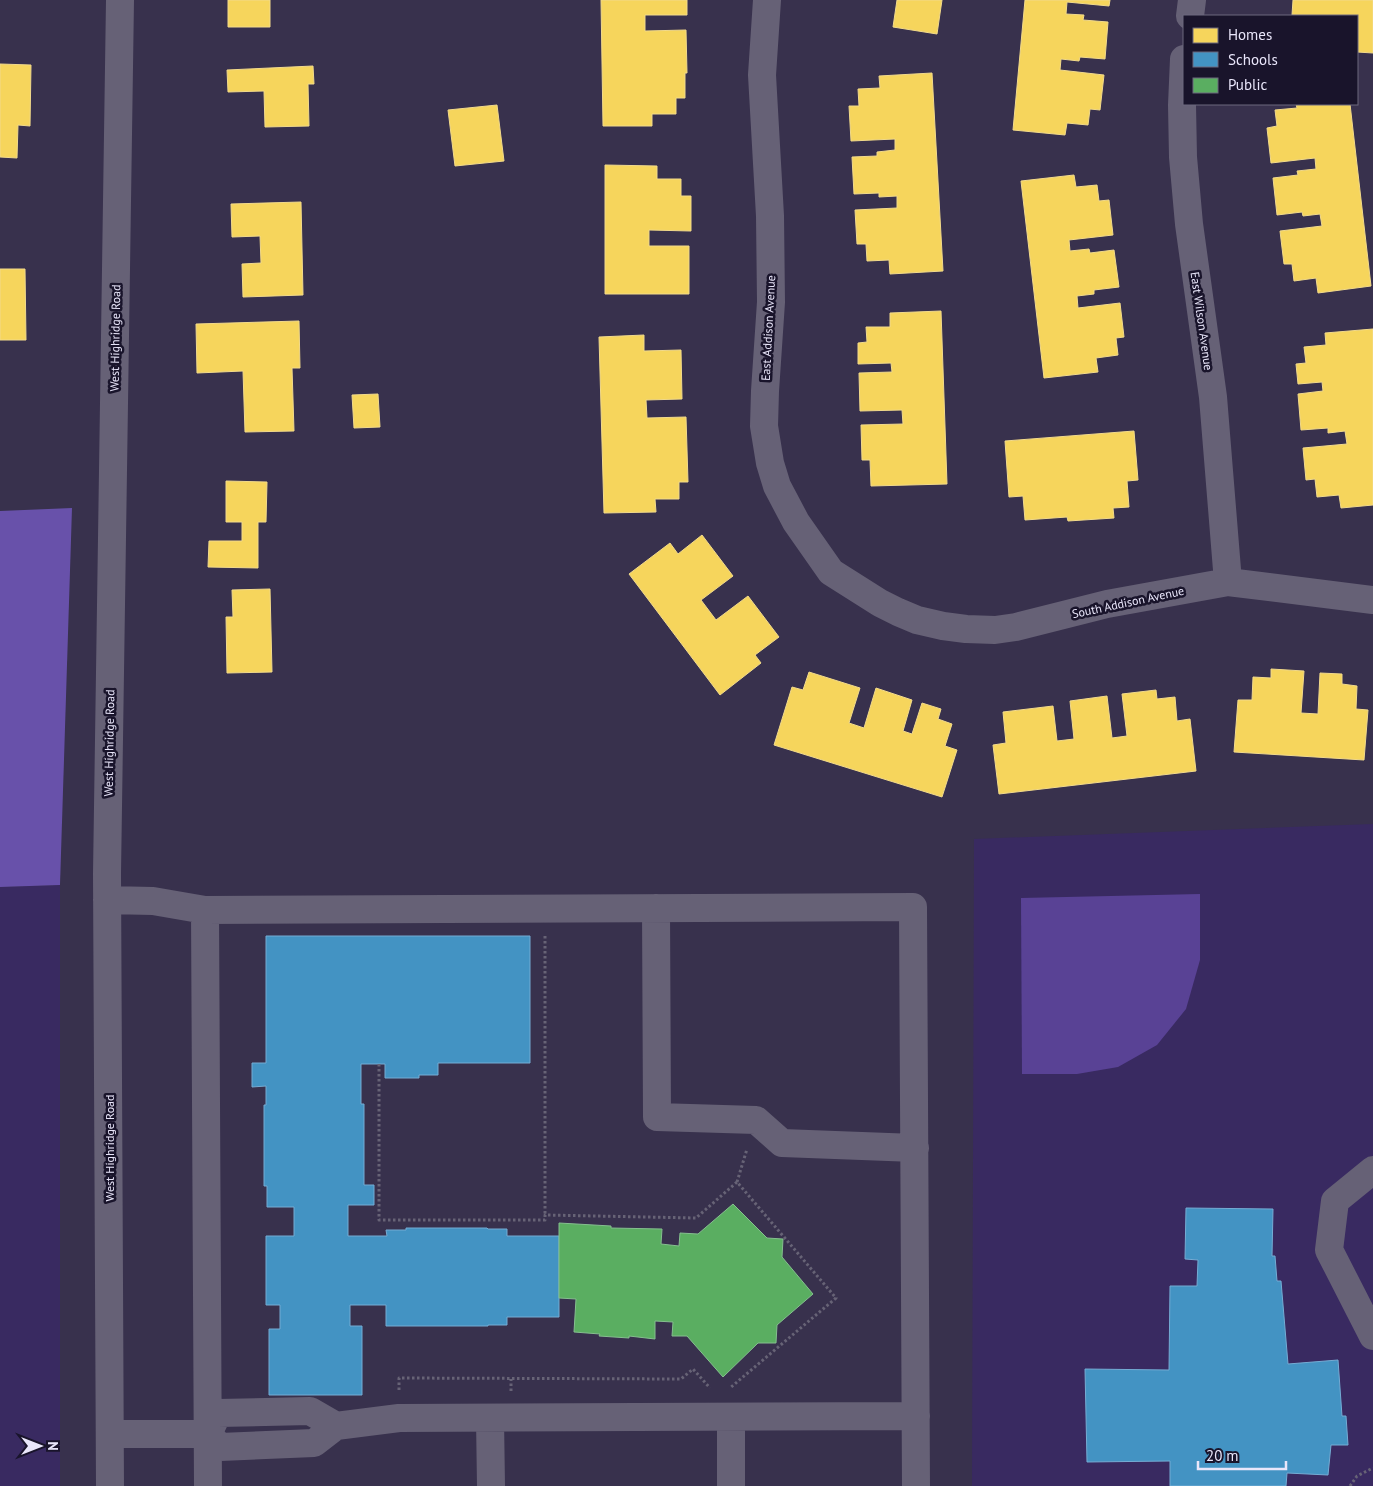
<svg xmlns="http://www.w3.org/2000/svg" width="1373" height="1486" font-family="'PT Sans',sans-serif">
	<rect width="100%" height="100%" fill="#38314d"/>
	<path fill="#392a61" d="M1373,824V1486H972L974,839Z
		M60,885V1486H0V887Z"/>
	<path fill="#594295" d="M1200,894V960L1186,1009L1157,1045L1118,1067L1077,1074H1022L1021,898Z"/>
	<path fill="#6851aa" d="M72,508L60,885L0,887V511Z"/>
	<path fill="#f6d55c" stroke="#f2da8b" d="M228,0H270V27H228Z
		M601,0H687V15H645V31L686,30L687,73H685V98H676V114H652V126H603Z
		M897,0H942L937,34L893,27Z
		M1025,0H1110L1109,6L1067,2L1066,14L1084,15L1083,20L1108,22L1105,59L1080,57L1079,61L1061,59L1060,70L1104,75L1100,110L1090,109L1088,125L1067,123L1065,135L1013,130Z
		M1293,0H1373V53L1357,52V16L1292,15Z
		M0,64L31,65L30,126L18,125L17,158L0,157Z
		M313,66L314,84H308L309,126L265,127L264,91L228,92L227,70Z
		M932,73L943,271L890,274L889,260L867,261L866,244H857L855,210L897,208V196L879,197V193L854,194L852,157L877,156V152L895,150V139L851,141L849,106H859L858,89L880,88L879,76Z
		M1296,104H1350L1371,286L1318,293L1316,278L1294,281L1292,264H1284L1280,231L1322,226L1320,214L1303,216L1302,212L1277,215L1273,178L1298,175L1297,171L1316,169L1315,158L1271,163L1267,128L1277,126L1275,110L1297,108Z
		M497,105L504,161L455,166L448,110Z
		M605,165L657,166V179H681V196H691V231L649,230V246H689V294H605Z
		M1074,175L1076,187L1097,185L1099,201L1109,200L1113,235L1069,240L1070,251L1089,249L1090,253L1114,250L1119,287L1094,290V294L1077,296L1078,308L1120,303L1124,337L1116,338L1118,355L1096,358L1098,372L1044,378L1021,181Z
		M301,202L303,295L243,297L242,264L261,263L260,236L232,237L231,204Z
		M0,269H25L26,340H0Z
		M941,311L947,484L871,486L870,460H862L861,425L903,424L902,410L860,411L859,373L892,372L891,363L858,364V343L867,342L866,327H890V313Z
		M299,321L300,368H292L294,431L245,432L243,371L197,373L196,324Z
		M1373,329V505L1341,508L1339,495L1317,497L1315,479L1306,480L1303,448L1347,444L1345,431L1328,433V428L1301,430L1298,394L1323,391L1322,382L1298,384L1296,364L1306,363L1304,347L1326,345L1325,333Z
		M644,335V351L681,350L682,399L646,400L647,418L686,417L688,482H679V499H655L656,512L604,513L599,337Z
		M378,394L380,427L354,428L352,395Z
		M1134,431L1138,480L1127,481L1129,507L1113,508L1114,518L1068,521L1067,517L1025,520L1023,496L1009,497L1005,441Z
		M226,481L267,482L266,522H258V568L208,567L209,541H242V522H226Z
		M702,535L733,576L701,600L716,620L748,596L779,637L755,655L761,663L720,695L629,574L670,543L678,554Z
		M270,589L272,672L227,673L226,617H233L232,590Z
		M1271,669L1304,671L1301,713L1318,714L1320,673L1342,674V684L1357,686L1356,709L1368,710L1364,760L1234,752L1238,700H1252L1253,677L1271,678Z
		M809,672L860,688L849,723L864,728L876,688L912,700L903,731L912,734L922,703L941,709L938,719L952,724L945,746L957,750L942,797L774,745L792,687L803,690Z
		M1156,690L1157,699L1175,697L1177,721L1190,719L1196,771L999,794L993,745L1006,743L1003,712L1053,706L1057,741L1074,739L1070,701L1107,696L1112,738L1127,736L1122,694Z"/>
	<path fill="#4393c3" stroke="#75acd4" d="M266,936H530V1063H438V1075H419V1078H385V1064H361V1104H364V1185H374V1205H348V1236H387L386,1230H406V1228H487L488,1229H507V1236H559V1317H507V1325H488V1326H386V1305H350V1326H362V1395H269V1329H280V1305H266V1236H294V1207H267V1186H264V1105H266V1086L252,1087V1063H266Z
		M1186,1208L1273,1209L1272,1256H1275L1277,1281H1281L1288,1364L1338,1360L1342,1416H1346L1348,1445H1331L1328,1475L1287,1473L1286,1486H1170V1461L1087,1462L1085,1369L1169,1370L1170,1286H1197L1198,1260L1185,1259Z"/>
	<path fill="#5aae61" stroke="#85bf8f" d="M733,1204L767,1238L783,1239L782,1257L813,1294L777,1325L776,1343H758L723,1377L687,1336H672L673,1322L655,1321V1339L629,1336V1338L599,1336L600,1334L574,1332L576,1299L559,1298V1223L611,1226V1228L662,1229L661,1244L679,1246L680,1233L698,1234Z"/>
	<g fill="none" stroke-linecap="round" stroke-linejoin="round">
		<path stroke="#676376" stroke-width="3" stroke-dasharray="2.5 2.5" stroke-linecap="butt" d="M545,936V1215
			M379,1064V1220H545V1215L696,1218L737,1182L836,1298L730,1388
			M737,1182L747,1149
			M399,1390V1378L681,1379L693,1369L710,1388
			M511,1391V1379
			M1350,1486L1357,1476L1373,1468"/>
		<path stroke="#666176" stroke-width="28" d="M767,0L762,75L770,216L771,302L765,391L764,426L770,463L777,486L796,522L831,572L880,603L898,612L917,620L943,626L966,629L995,630L1016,627L1107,604L1228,582L1373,600
			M1190,16L1192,0
			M1184,59L1182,105L1183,157L1189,224L1213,397L1228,582
			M107,900L153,901L205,910L913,907L916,1486
			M656,908L657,1117L756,1120L782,1143L915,1148
			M205,910L208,1486
			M1373,1170L1335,1201L1329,1250L1373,1336
			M731,1417V1486
			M490,1418L491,1486
			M110,1434H208L220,1447L314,1443L336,1426
			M208,1434L218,1413L310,1411L336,1426L399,1418L916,1416
			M110,1486L107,874L120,0"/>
	</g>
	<g text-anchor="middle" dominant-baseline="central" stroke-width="5" stroke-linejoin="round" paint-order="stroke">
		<g font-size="12" fill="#e9e6fa" stroke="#19142b">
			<text transform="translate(1202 321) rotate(82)">East Wilson Avenue</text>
			<text transform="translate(768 328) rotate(-87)">East Addison Avenue</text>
			<text transform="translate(115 338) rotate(-89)">West Highridge Road</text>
			<text transform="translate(1128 602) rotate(-12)">South Addison Avenue</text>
			<text transform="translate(109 743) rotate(-89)">West Highridge Road</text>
			<text transform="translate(109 1148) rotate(-90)">West Highridge Road</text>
		</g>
	</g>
	<rect x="1183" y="15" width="175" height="90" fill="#19142b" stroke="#6c687e"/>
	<rect x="1193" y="28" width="25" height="15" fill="#f6d55c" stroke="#6c687e"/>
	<text x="1228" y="40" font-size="15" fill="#e9e6fa">Homes</text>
	<rect x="1193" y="52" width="25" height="15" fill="#4393c3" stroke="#6c687e"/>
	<text x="1228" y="65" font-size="15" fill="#e9e6fa">Schools</text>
	<rect x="1193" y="78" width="25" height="15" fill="#5aae61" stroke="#6c687e"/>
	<text x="1228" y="90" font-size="15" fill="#e9e6fa">Public</text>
	<g transform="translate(40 1446) rotate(90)" stroke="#19142b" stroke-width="4" paint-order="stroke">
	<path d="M0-4L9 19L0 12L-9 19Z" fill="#e9e6fa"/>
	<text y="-8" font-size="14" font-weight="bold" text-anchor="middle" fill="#e9e6fa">N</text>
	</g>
	<path d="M1198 1461v8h88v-8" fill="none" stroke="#e9e6fa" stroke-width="2.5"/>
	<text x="1206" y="1461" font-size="15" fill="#e9e6fa" stroke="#19142b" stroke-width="4" paint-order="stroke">20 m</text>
</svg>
